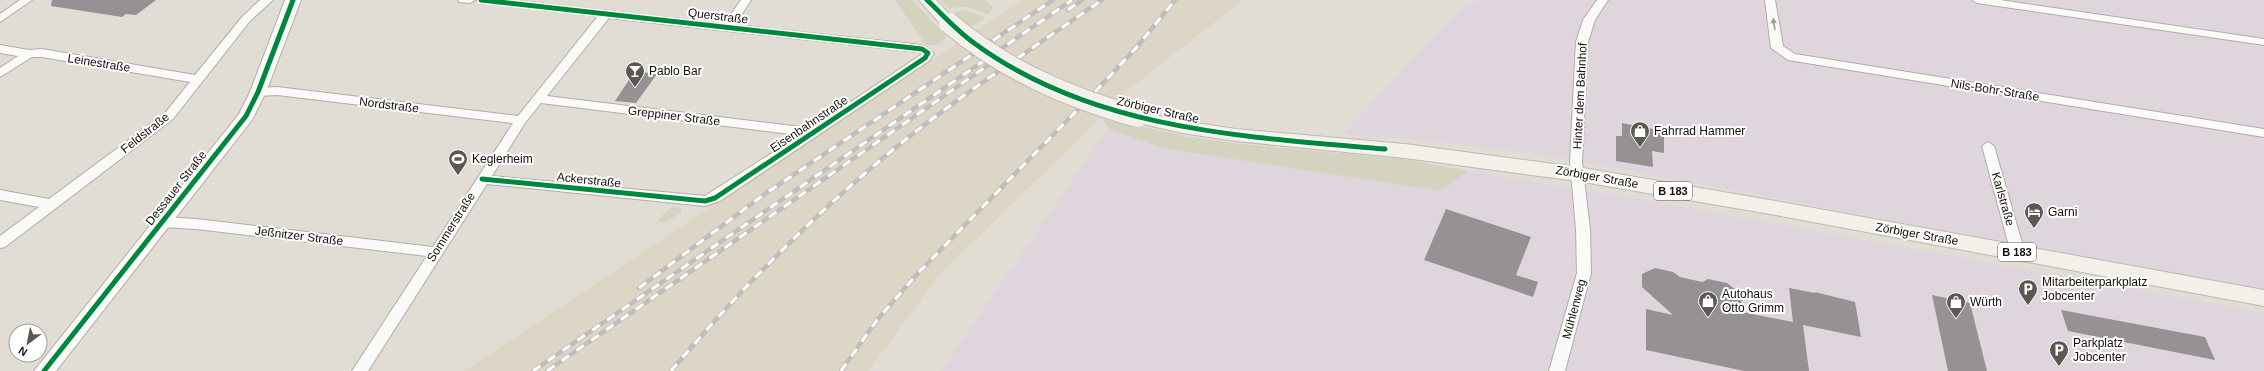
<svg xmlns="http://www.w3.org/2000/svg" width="2264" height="371" font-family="Arial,sans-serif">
	<rect width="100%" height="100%" fill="#e1ddd5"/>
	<path fill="#ddd5c5" d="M1022,0H1243L1114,101L1102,117L941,273L868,371H464Z"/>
	<path fill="#dfd6dd" d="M1479,0H2264V291L1540,154L1459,144L1343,134L1461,8Z
		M1108,128L1161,148L1441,191L1468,171L1621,196L2264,313V371H941Z"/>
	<path fill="#d3d3bf" d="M895,0H912L946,36C943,45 935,45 926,45Z
		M941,0H984L993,7L990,13L986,14C974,8 963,4 949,9Z
		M965,10L984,17V19L971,27L953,13Z
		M1102,117L1188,137L1241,144L1403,159L1468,171L1441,191L1161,148L1108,128Z
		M673,207L681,208V213L664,223L658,222L664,213Z"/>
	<path fill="#969192" d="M52,0H156L136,15L126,14L122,17L51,6Z
		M635,71L657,74L636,103L615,101Z
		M1622,123L1664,131V153L1652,151L1653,167L1616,161V136H1622Z
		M1446,209L1531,237L1516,275L1538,282L1533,297L1424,260Z
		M1655,268L1673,272L1680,277L1702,282L1708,279L1727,283L1741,294L1742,312L1793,322L1789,288L1815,293V292L1855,302L1861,337L1803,325L1809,371H1744L1646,350V309L1673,315L1642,287V274Z
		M1932,295L1970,303L1987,371H1948Z
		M2061,310L2205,337L2215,360L2068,331Z"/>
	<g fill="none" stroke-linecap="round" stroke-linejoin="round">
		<defs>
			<path id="street" d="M20,0H32L0,22V14Z
				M260,0H273L250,21L173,119L5,247L0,248V236L39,207L0,200V190L49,199L165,113L190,82L42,57H32L0,77V68L18,56L0,53V45L29,50L42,49L195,75L242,17Z
				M458,0H475L470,3L459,2Z
				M476,0H511L724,24L741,0H751L735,25L922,45L934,53L929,61L720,201L705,206L487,184L368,371H352L427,256L196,229L163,227L158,225L156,222L158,219L163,217L196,219L433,247L513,123L277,95L258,96L252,92L258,88L277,87L518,116L598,16L481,3ZM609,18L919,52L922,54L809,130L801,127L547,96ZM541,103L799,135H800L705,196L492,176L525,123Z
				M1597,0H1608L1595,20L1588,42L1582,162L1590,229L1591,273L1565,371H1549L1577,273L1576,229L1570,162L1576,42L1583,20Z
				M1765,0H1775L1783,46L1795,54L2264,129V137L1788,60L1771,48Z
				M1972,0H2000L2264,39V45L1977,3Z
				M1988,142L1994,146L2025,253L2023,257H2013L2011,253L1982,146Z"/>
			<path id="secondary" d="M285,0H301L266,92L252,120L56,371H34L239,114L250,92Z"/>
			<path id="primary" d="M919,0H936L958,23L955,27H943Z
				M1137,111L1182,121L1236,129L1405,144L1577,167L1770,200L2264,290V306L1770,214L1577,181L1405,158L1236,141L1182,133L1130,121L1128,117L1130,113Z"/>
		</defs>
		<use href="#street" stroke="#b0ada7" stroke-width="2"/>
		<use href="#secondary" stroke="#b0ada7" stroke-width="2"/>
		<use href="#primary" stroke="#bcbab6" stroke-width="2"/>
		<use href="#street" fill="#fafaf9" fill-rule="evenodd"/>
		<use href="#secondary" fill="#fafaf9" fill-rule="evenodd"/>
		<use href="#primary" fill="#f3efe9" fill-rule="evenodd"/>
		<defs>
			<path id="rail" d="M1068,10L1082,0
				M639,288L762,196L1053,0
				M533,371L1072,0
				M547,371L1000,57
				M671,371C742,287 819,209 905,140C968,90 1036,46 1102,0
				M841,371L877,320L918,273L1093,94L1136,48L1175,0"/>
		</defs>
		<use href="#rail" stroke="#bebebc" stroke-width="4.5"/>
		<use href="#rail" stroke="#fff" stroke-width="3" stroke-dasharray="9" stroke-linecap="butt"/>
		<defs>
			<path id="primary-bridge" d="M949,23C1005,70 1067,97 1137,117"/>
		</defs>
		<use href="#primary-bridge" stroke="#bcbab6" stroke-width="22" stroke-linecap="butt"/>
		<use href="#primary-bridge" stroke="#f3efe9" stroke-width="20"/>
		<defs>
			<path id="cycleway" d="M481,0L922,49L928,53L925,58L715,198L705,201L482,179
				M927,0C942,14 957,31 974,43C1092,130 1244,137 1385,149
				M44,371L246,116L258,92L293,0"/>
		</defs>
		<use href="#cycleway" stroke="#fff" stroke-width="8"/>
		<use href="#cycleway" stroke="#00873e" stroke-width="5"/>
	</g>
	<defs><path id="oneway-solid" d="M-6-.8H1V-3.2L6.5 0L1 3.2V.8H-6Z"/></defs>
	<use fill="#9e9c9a" href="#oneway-solid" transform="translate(1774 24) rotate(-99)"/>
	<defs>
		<symbol id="bar-pin" viewBox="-11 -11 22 30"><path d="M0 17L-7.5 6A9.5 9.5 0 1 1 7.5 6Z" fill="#5b5852" stroke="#fff"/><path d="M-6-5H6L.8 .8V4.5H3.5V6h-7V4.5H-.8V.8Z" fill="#fff"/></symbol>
		<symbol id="shop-pin" viewBox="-11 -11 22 30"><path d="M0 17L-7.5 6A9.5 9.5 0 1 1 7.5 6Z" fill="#5b5852" stroke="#fff"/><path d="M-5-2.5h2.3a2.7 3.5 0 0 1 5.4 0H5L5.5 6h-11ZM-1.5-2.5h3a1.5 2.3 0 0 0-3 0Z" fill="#fff"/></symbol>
		<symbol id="stadium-pin" viewBox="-11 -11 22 30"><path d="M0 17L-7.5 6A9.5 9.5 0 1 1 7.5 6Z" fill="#5b5852" stroke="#fff"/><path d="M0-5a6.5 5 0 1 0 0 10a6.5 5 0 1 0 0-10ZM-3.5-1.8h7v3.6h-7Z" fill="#fff"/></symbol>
		<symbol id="hotel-pin" viewBox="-11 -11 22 30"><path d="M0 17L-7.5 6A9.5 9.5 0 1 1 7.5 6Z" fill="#5b5852" stroke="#fff"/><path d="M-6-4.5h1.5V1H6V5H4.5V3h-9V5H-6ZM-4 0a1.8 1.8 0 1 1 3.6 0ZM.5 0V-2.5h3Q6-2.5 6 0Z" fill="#fff"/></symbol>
		<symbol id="parking-pin" viewBox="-11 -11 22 30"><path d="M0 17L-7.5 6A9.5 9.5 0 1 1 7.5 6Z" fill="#5b5852" stroke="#fff"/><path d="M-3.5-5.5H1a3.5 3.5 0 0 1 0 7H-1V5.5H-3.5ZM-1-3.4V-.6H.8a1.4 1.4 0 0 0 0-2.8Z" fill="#fff"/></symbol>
	</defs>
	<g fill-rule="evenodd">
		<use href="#bar-pin" x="624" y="60" width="22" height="30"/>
		<use href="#shop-pin" x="1629" y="120" width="22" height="30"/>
		<use href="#stadium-pin" x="447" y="148" width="22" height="30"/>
		<use href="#hotel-pin" x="2023" y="201" width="22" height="30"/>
		<use href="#parking-pin" x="2017" y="278" width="22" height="30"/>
		<use href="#shop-pin" x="1697" y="290" width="22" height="30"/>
		<use href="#shop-pin" x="1945" y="291" width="22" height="30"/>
		<use href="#parking-pin" x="2048" y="339" width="22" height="30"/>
	</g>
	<g text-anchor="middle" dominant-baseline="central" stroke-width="4" stroke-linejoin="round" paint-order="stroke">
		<g fill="#fff" stroke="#5a5854" stroke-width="1">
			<rect x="1654" y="182" width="38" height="18" rx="3"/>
			<rect x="1998" y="243" width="38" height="18" rx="3"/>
		</g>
		<g font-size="11" font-weight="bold" fill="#13100b">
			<text x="1673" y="191">B 183</text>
			<text x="2017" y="252">B 183</text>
		</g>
		<g font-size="12" fill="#13100b" stroke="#fff">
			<text transform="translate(718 16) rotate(7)">Querstraße</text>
			<text transform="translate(99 63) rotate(9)">Leinestraße</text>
			<text transform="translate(1995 90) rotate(9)">Nils-Bohr-Straße</text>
			<text transform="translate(1580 96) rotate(-87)">Hinter dem Bahnhof</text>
			<text transform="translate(389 105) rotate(7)">Nordstraße</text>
			<text transform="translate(1158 110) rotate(13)">Zörbiger Straße</text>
			<text transform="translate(674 116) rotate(7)">Greppiner Straße</text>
			<text transform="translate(809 124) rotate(-34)">Eisenbahnstraße</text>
			<text transform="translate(145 133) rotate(-38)">Feldstraße</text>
			<text transform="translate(1597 177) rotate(10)">Zörbiger Straße</text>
			<text transform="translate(589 180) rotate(6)">Ackerstraße</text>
			<text transform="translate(176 188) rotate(-52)">Dessauer Straße</text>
			<text transform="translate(2003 199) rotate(74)">Karlstraße</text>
			<text transform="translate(451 227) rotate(-58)">Sommerstraße</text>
			<text transform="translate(1917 234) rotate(10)">Zörbiger Straße</text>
			<text transform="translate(299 236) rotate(7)">Jeßnitzer Straße</text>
			<text transform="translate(1574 309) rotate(-75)">Mühlenweg</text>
		</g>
		<g font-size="12" fill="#13100b" stroke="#fff" text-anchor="start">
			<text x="649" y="71">Pablo Bar</text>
			<text x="1654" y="131">Fahrrad Hammer</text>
			<text x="472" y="159">Keglerheim</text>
			<text x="2048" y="212">Garni</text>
			<text x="2042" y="282">Mitarbeiterparkplatz<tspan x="2042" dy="14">Jobcenter</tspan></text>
			<text x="1722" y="294">Autohaus<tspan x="1722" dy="14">Otto Grimm</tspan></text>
			<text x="1970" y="302">Würth</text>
			<text x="2073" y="343">Parkplatz<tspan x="2073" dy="14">Jobcenter</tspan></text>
		</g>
	</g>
	<g transform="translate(28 343) rotate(212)"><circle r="19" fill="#ffffff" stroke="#a19f9d"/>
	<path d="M0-3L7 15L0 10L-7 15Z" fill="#5b5852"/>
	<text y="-6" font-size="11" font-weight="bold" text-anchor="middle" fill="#13100b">N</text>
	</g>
</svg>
